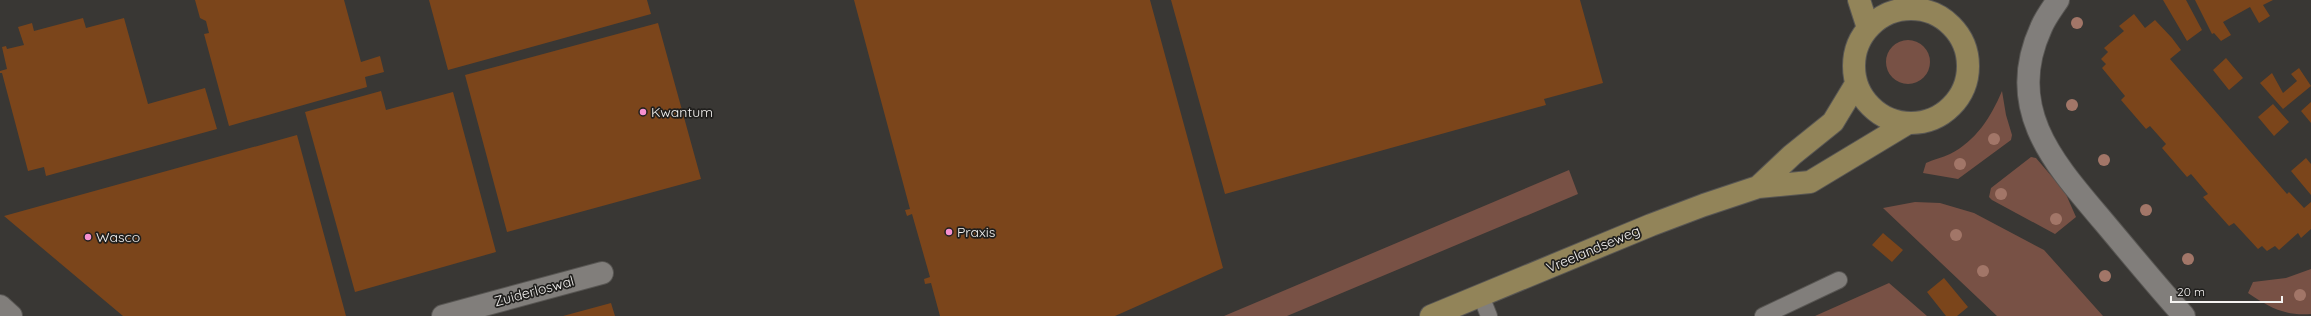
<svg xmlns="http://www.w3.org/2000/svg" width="2311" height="316" font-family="Quicksand,sans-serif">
	<rect width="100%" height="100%" fill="#393734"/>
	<path fill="#785145" d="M1886 62a22 22 0 1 1 44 0a22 22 0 1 1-44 0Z
		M2002,91L2006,115L2012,135L2011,140L1958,179L1923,173L1926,163C1934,159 1942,158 1950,154C1976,141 1991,117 2002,91Z
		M2031,157L2036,158L2065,192L2076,217L2055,234L1992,200L1989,197L1991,188Z
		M1569,170L1578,194L1287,316H1224Z
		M1915,202L1940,203L1974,213L2044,250L2103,316H1997L1883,208Z
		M2311,269V314C2284,316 2269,307 2248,293L2253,282L2286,278Z
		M1889,283L1927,316H1815Z"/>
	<path fill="#7b451b" d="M195,0H344L361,62L380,56L384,72L365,77L367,87L229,126L204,34L209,33L206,21L200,18Z
		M429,0H647L651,14L448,70Z
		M854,0H1150L1223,268L1115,316H940L931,283L925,284L924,279L930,277L912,214L907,216L905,210L910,209Z
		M1171,0H1580L1603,83L1544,99L1546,105L1225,194Z
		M2163,0H2186L2202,30L2187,41Z
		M2195,0H2273L2263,5L2270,16L2259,23L2250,7L2223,22L2231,35L2221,41L2214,33L2212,34Z
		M2134,14L2145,28L2155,20L2172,38L2181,50L2170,59L2287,194L2289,192L2304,208L2311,202V229L2301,238L2298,233L2279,250L2275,246L2267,251L2262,246L2258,249L2234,223L2229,226L2203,197L2208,194L2191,174L2187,177L2162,148L2166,144L2150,126L2146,129L2121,100L2125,96L2102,68L2106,64L2101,59L2108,52L2104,48L2124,31L2119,26Z
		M83,18L86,28L124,18L148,104L205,88L217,129L46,176L44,167L28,171L2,73H0V71L7,69L2,47L6,46L7,49L24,45L18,27L32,23L34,31Z
		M658,23L701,179L507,232L465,75Z
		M2226,58L2243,78L2229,90L2213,70Z
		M2299,68L2311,86L2283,109L2260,83L2272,73L2283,93L2297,81L2291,74Z
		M381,91L386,110L453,92L496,252L355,292L305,112Z
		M2311,102V123L2301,111Z
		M2273,104L2289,122L2274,136L2258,117Z
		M297,135L346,316H123L4,216Z
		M2306,158L2311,164V195L2291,171Z
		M1883,233L1903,250L1892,262L1872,245Z
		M1944,278L1968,307L1957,316H1946L1927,292Z
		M611,303L615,316H563Z"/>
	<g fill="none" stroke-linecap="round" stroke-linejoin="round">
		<defs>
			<path id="lane" d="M1481,296L1489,316
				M1763,316L1839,280"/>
			<path id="street" d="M2058,0C2052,9 2045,18 2041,28C2004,109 2054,163 2103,221C2130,253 2156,285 2184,316
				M0,306L11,316
				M443,316L602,273"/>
			<path id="primary" d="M1859,0L1868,28
				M1854 66a57 57 0 1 1 114 0a57 57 0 1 1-114 0Z
				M1758,187L1792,155L1833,122L1856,84
				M1431,316L1651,225L1704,205L1758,187L1810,182L1908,123"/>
		</defs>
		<use href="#lane" stroke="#585653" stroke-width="18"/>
		<use href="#street" stroke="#585653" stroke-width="24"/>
		<use href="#primary" stroke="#585653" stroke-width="24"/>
		<use href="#lane" stroke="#817e7b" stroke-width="16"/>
		<use href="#street" stroke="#817e7b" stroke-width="22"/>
		<use href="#primary" stroke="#928459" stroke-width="22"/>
	</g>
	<g fill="#a27668">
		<circle cx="2077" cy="23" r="6"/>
		<circle cx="2072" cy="105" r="6"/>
		<circle cx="1994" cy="139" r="6"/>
		<circle cx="2104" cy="160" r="6"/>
		<circle cx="1960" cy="164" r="6"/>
		<circle cx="2001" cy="194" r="6"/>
		<circle cx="2146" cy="210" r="6"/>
		<circle cx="2056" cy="219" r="6"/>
		<circle cx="1956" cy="235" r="6"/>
		<circle cx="2188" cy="259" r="6"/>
		<circle cx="1983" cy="271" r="6"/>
		<circle cx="2105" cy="276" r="6"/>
		<circle cx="2300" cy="295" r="6"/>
	</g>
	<g fill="#f690cf" stroke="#201f1d" stroke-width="1.5">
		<circle cx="643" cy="112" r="4"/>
		<circle cx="949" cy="232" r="4"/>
		<circle cx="88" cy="237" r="4"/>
	</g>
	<g text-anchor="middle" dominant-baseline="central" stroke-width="3.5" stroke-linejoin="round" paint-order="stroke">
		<g font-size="14" fill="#f5f3f1" stroke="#201f1d" text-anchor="start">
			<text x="651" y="112">Kwantum</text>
			<text x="957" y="232">Praxis</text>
			<text x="96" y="237">Wasco</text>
		</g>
		<g font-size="14" fill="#f5f3f1" stroke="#201f1d">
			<text transform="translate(1593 249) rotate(-23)">Vreelandseweg</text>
			<text transform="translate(534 291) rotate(-15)">Zuiderloswal</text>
		</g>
	</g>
	<path d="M2171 296v6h111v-6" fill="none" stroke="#f5f3f1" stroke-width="2"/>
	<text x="2177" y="296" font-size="12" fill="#f5f3f1" stroke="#201f1d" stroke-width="3" paint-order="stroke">20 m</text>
</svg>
